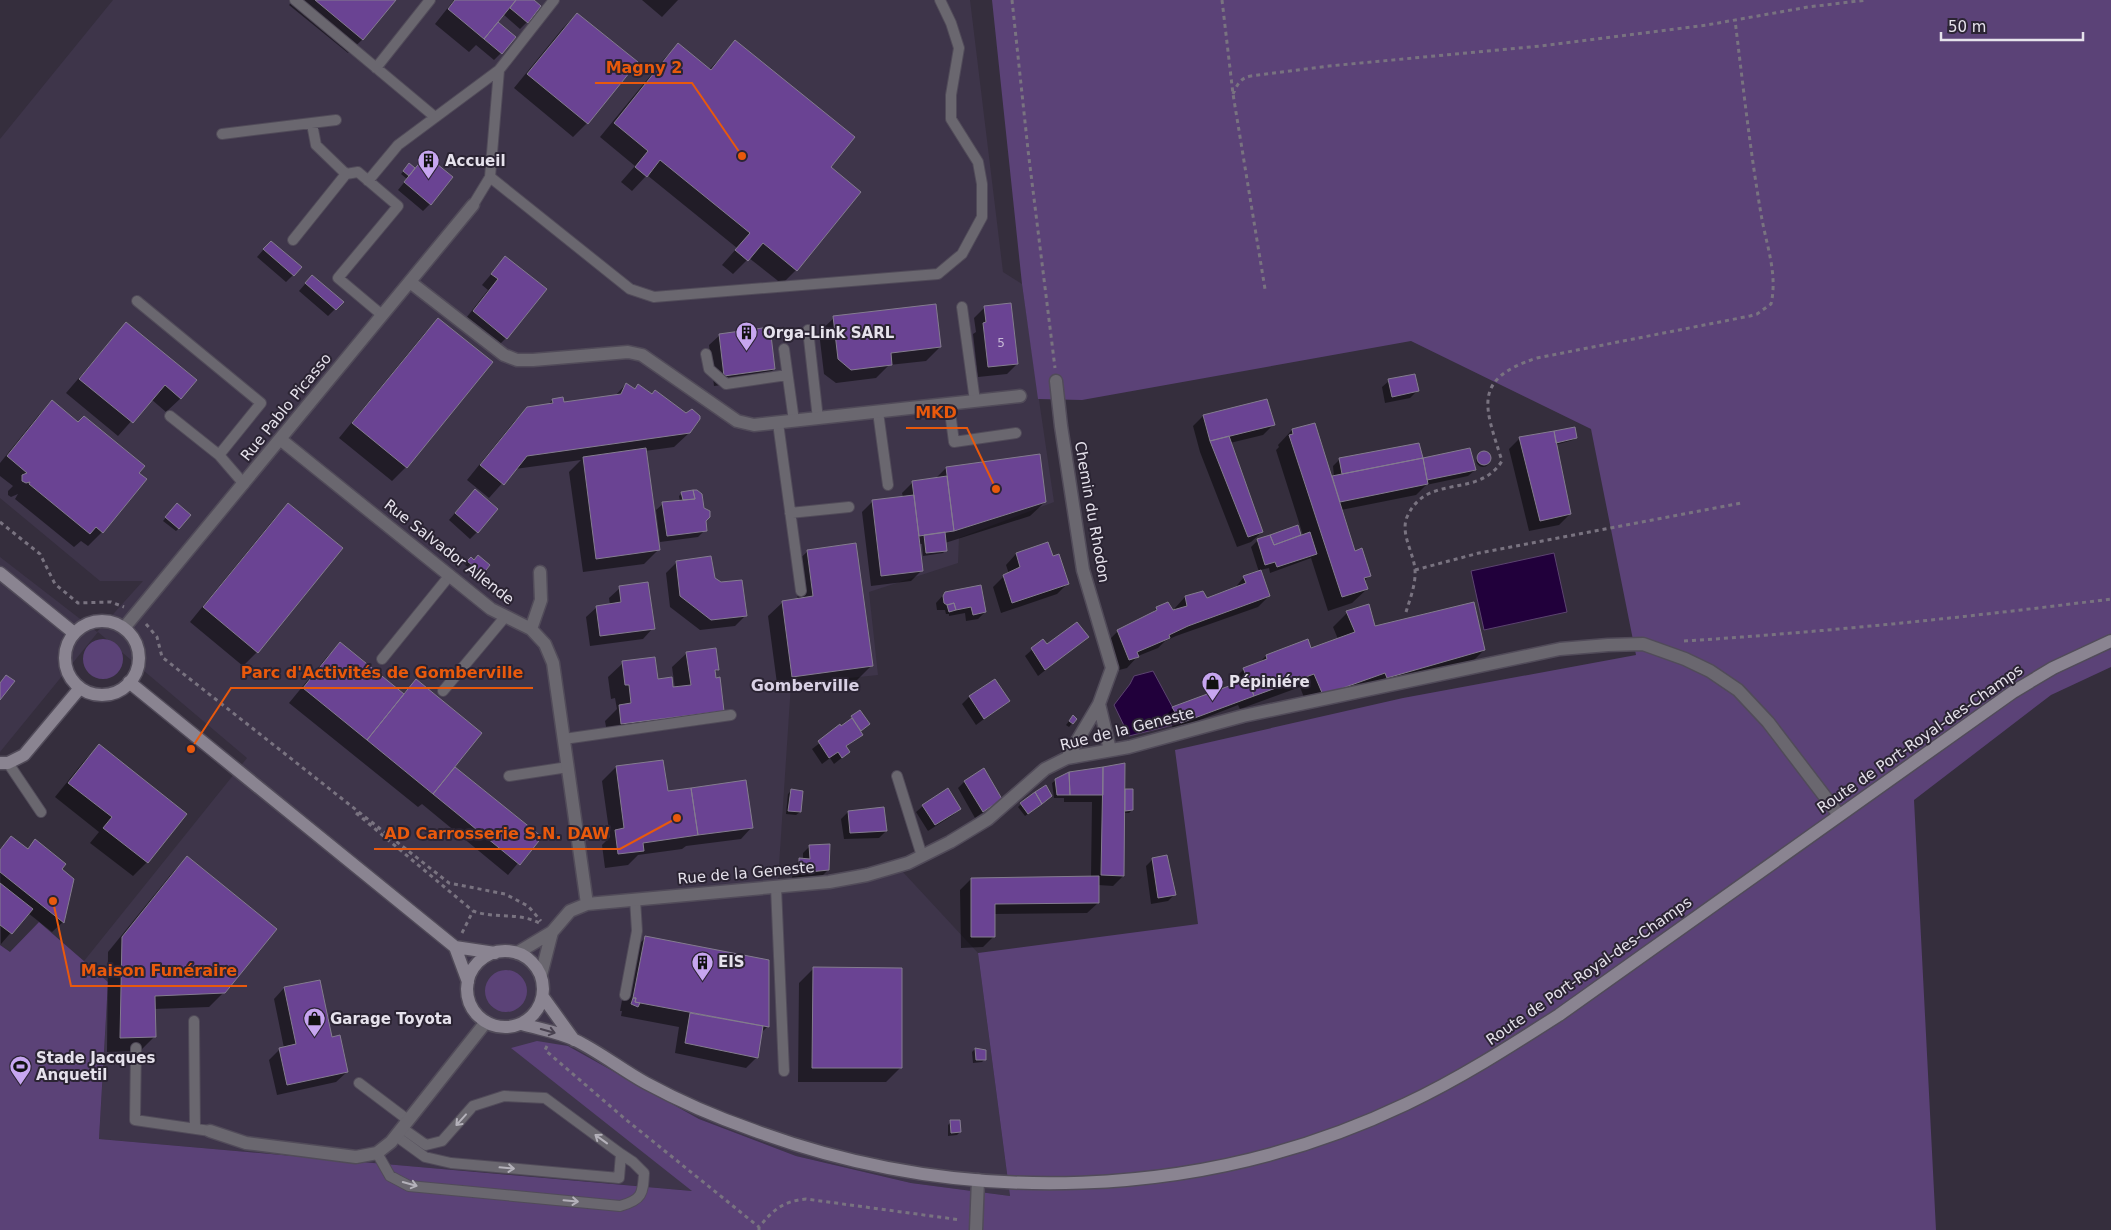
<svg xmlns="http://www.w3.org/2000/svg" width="2111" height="1230" font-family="'DejaVu Sans',sans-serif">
	<rect width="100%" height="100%" fill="#352e3d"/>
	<path fill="#3e354a" d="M113,0H970L1003,272L1022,284L1054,502L959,538L958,563L869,592L878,675L791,684L778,881L902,871L978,953L1010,1196L911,1183L796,1156L699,1119L568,1046L693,1191L99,1139L108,982L84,961L247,758L98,632L0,752V557L97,632L143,581H100L0,498V139Z"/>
	<path fill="#5b4277" d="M992,0H2111V667L2051,695L1914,800L1936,1230H0V945L10,952L39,922L108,982L99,1139L692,1191L511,1048L537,1041L568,1046L699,1119L796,1156L911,1183L1010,1196L978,953L1198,924L1175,750L1403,698L1636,655L1591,429L1411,341L1082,400L1038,399L1022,284Z
		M83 659a20 20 0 1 1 40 0a20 20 0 1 1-40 0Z
		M485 991a21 21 0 1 1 42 0a21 21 0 1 1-42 0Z"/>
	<path fill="#21003b" stroke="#5c4470" d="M1554,553L1567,612L1484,630L1471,571Z
		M1153,671L1181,723L1129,736L1114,705L1130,684L1134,676Z"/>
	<path fill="#0007" d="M294,0H394L363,39L348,53L289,5Z
		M454,0H532L527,22L520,29L503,14L492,28L501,53L494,60L476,45L469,52L435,24Z
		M642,0H678L662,17Z
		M577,14L587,123L573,137L514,88L563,28Z
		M735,42L829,168L796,270L782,284L749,258L733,274L722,265L737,248L647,175L632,191L621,182L635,166L600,137L664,59L678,45L709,70Z
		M409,165L415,169L430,204L423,211L398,190L407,179L401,174Z
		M264,249L300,268L286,282L257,257Z
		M505,258L506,338L496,348L463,322L488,290L482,285Z
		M306,283L342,302L328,316L299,291Z
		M985,307L1017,364L1007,374L978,377L973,334L976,332L974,318Z
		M834,318L940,347L926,361L889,365L876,378L836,383L824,374L819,332Z
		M438,319L406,467L392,481L339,438L424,334Z
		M126,323L181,398L166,412L151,399L118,436L66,393Z
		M720,335L774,369L763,380L714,386L709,345Z
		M1389,381L1417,391L1410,398L1385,403L1382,387Z
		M626,384L634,390L638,386L689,433L674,447L645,451L658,550L644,564L583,572L569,472L581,460L515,469L489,498L467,480L513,423L527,408L547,405L553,400L563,403L615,396Z
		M52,402L137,473L102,532L88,546L81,541L74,547L15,499L18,494L11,497L8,495V491L13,486L0,476V463L38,416Z
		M1203,416L1273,425L1263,435L1230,443L1262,532L1251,542L1237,547L1200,452L1193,426Z
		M1315,424L1331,477H1334L1333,466L1340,459L1418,444L1422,459L1475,470L1468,476L1426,485L1416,495L1341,510L1355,552L1369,576L1364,581L1367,589L1352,603L1328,611L1311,558L1270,573L1269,568L1260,570L1269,596L1258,607L1176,636L1165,641L1158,648L1138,656L1127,668L1119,670L1107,642L1118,631L1150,615L1157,608L1175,611V608L1185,597L1202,592L1206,600L1234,589L1244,577L1259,572L1251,547L1258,540L1300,534L1296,538L1303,535L1276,450L1279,447L1278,445L1292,430Z
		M1576,437L1573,440L1555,445L1570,514L1559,525L1529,531L1509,449L1520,438Z
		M1476 460a7 7 0 1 1 14 0a7 7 0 1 1-14 0Z
		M946,468L1045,502L1030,516L945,543L946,550L943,553L923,556L922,544H918L922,570L911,581L871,586L862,512L873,501L903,497L902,493L913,482L935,479Z
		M696,491L705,530L698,537L660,542L656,510L663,504L680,502L679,496L682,493Z
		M468,498L477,532L470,539L449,520Z
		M288,505L257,652L243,666L190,622L274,519Z
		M174,508L179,528L176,531L163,521Z
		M1047,544L1052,558L1068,583L1057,594L1001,613L993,587L1004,576L1009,574L1006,565L1016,554Z
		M808,551L871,666L857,680L778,691L768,616L783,602L798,600L793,565Z
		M468,561L482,573L479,576L465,565Z
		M676,563L713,578L746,615L735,626L700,630L670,607L666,573Z
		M620,588L653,628L643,639L590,646L586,617L597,607L610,605L609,598Z
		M945,593L985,612L978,619L966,621L965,613L949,616V614H946L945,610H937L936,603Z
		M1347,613L1374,628L1484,650L1470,664L1308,708L1300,687L1240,709L1238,705L1174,730L1166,715L1173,708L1231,687L1230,683L1244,669L1258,664L1266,656L1310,650L1338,639L1333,627Z
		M1087,637L1038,676L1025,656L1043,640L1046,646Z
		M340,643L403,694L416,681L450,771L540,837L508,875L422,804L418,807L289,703L326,658Z
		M687,653L718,670L714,673L723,710L708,724L608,738L605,721L617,709L615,698L611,699L608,677L623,663L672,688H675L672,667Z
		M995,681L1008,701L976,725L962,704L969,697Z
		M860,712L865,727L859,731L861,734L845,748L849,752L834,764L830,758L822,764L812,749Z
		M1076,719L1069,727L1066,725L1070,720Z
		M99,746L185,814L147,862L133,876L90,843L99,832L55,797L85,760Z
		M616,767L667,792L751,828L741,839L686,846L682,849L638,855L628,865L605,868L602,845L610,837L602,781Z
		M1056,780L1131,790L1132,810L1129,813H1124L1123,876L1113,886L1098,885V903L1087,913L993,914V937L983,947L961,948L960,890L971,879L1091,877L1092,802H1064V798H1054L1052,783Z
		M965,781L1001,799L975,818L958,788Z
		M791,791L800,812L796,815L786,814L788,794Z
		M1048,799L1025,816L1018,807L1021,804Z
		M923,806L960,808L953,815L928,831L916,812Z
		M848,812L886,831L879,838L844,839L841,819Z
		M11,837L27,850L36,841L60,869L72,879L63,922L52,932L28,913L1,944L0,849Z
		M810,846L828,870L821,877L792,879L793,867L800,860H803V853Z
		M187,858L224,992L209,1007L154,1009L155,1036L140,1051L107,1052L108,952L173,872Z
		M1153,859L1175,894L1168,901L1151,904L1146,866Z
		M645,938L768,961L767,1027L760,1034L757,1057L746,1068L675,1053L679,1027L621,1016L622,1011H620L631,952Z
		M813,969L900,1068L886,1082H798L799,983Z
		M284,988L331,1038L347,1072L336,1082L277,1095L269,1060L280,1049L284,1048L274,999Z
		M975,1049L985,1059L982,1062L973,1063L972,1052Z
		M951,1122L960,1132L957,1135L948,1136V1125Z"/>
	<path fill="#6a4393" stroke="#847c8f" d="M315,0H396L363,40Z
		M455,0H516L484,39L448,9Z
		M516,0H534L541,6L528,23L510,8Z
		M577,13L638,62L588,124L527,74Z
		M498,22L516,37L502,54L484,39Z
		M735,40L855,137L831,167L861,192L797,271L763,243L748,261L735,250L750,233L660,160L647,177L635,167L648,151L614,123L678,43L711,70Z
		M426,155L453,177L431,205L404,182Z
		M409,163L415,168L409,176L403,171Z
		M271,241L302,267L294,276L263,249Z
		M505,256L547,289L507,339L473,311L498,279L491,274Z
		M312,275L344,302L336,310L305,283Z
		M1011,303L1018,364L988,367L983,323L986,322L984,306Z
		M936,304L941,347L891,353L892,365L851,370L838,359L833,316Z
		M438,318L493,362L407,468L352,423Z
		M126,322L197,380L181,399L165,385L133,423L79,379Z
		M770,327L775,369L724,376L719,334Z
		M1415,374L1419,391L1392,397L1388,379Z
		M626,383L635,389L638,384L652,394L655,390L686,413L692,409L700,416V419L690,433L527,456L504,485L480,465L527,407L553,403L552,399L563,397L564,402L621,394Z
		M1267,399L1275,425L1210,441L1203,415Z
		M52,400L78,422L84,416L145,466L139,473L147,479L103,533L96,527L90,534L29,484L30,482L26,483L22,481V475L27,473L7,456Z
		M1315,423L1355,551L1362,548L1371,576L1364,578L1368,589L1342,597L1289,435L1293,434L1292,429Z
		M1575,427L1577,438L1556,443L1554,431Z
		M1554,431L1571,514L1540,521L1519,437Z
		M1229,436L1263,532L1248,537L1210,441Z
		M1419,443L1423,458L1342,474L1339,458Z
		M646,448L660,550L596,559L583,457Z
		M1470,448L1476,470L1427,480L1423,458Z
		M1477 458a7 7 0 1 1 14 0a7 7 0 1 1-14 0Z
		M1040,454L1046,502L954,531L946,467Z
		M1423,458L1428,484L1340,502L1332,476Z
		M947,476L954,531L919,536L912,481Z
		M475,489L498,509L478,533L455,513Z
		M693,490H697L702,494L704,508L710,511V517L706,521L707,531L667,536L662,502L695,499Z
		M693,490L695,499L683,500L681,492Z
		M914,495L923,571L881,576L872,500Z
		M177,503L191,515L179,529L165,517Z
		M288,503L343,548L258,653L203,607Z
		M1298,525L1301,535L1274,545L1270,535Z
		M945,532L947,551L926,553L924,535Z
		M1310,532L1317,554L1277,567L1275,562L1265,565L1257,539L1270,535L1274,545Z
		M1048,542L1053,556L1059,554L1069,584L1012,603L1003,575L1020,567L1016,553Z
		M856,543L873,666L792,677L782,601L813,596L807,550Z
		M478,555L490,565L483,574L467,561L471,557L474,560Z
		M711,556L715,578L721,582L742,580L747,616L711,620L680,596L676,561Z
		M1261,570L1270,596L1188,626L1169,635L1170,638L1137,652L1139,657L1129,660L1117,630L1157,610L1156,607L1168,602L1173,610L1187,606L1185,596L1203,591L1207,598L1246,583L1243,576Z
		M648,582L655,629L600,636L596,606L621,602L619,586Z
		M981,585L986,612L973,615L971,607L956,610L954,603L947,605L944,603L943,596L945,592Z
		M1474,602L1485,650L1387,678L1385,673L1323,695L1314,674L1254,696L1243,668L1267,659L1266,655L1308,639L1311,648L1355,632L1346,611L1369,604L1375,626Z
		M954,603L956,610L949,612L947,605Z
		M1077,622L1089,637L1045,670L1031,648L1043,639L1047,644Z
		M340,642L404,694L367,740L303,688Z
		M716,648L719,670H715L716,678L720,677L724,711L621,724L619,705L631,703L629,685H625L622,661L655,657L658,679L672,677L673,687L691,685L686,652Z
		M6,675L15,681L0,700V683Z
		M416,679L482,733L433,794L367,740Z
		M995,679L1010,701L984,719L969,696Z
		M1248,679L1254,696L1181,723L1172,707Z
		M860,710L870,724L861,731L851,716Z
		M1073,715L1077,719L1073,724L1069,721Z
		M852,718L863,735L846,746L850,752L842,758L838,752L829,758L818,741L840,724L841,726Z
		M99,744L187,814L148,863L103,828L112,817L68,783Z
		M663,760L668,791L691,788L698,835L643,843L644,851L618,854L615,830L624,828L616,766Z
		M1125,763L1124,876L1101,875L1103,767Z
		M455,767L542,837L520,865L433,794Z
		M1103,767V795H1070L1069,772Z
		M984,768L1002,799L983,812L964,781Z
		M1069,772L1070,795H1057L1055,779Z
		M746,780L753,828L698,835L691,788Z
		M1046,785L1052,796L1042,804L1035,792Z
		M948,788L961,809L935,825L922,805Z
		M791,789L803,791L801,812L788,811Z
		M1125,789H1133V810L1125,811Z
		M1035,792L1042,804L1028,814L1020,803Z
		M884,807L887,831L850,833L848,811Z
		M11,836L28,849L35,839L66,864L62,869L74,879L64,923L0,872V850Z
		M830,844L829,870L799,873V858L810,859L809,845Z
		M1167,855L1176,895L1158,898L1152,858Z
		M187,856L277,929L225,993L155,996L156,1037L120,1038L122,937Z
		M1099,876V903L995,904V937H971V878Z
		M0,883L33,909L12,934L0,925Z
		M645,936L769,960V1027L635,1002L636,998H633Z
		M813,967L902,968V1068H812Z
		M320,980L332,1037L340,1035L348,1072L287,1085L279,1048L296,1044L284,987Z
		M633,998H636L635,1002L640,1003L638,1007L631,1004Z
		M690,1013L763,1026L758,1058L685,1043Z
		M975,1048L986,1050V1060H976Z
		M950,1120H960L961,1132L951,1133Z"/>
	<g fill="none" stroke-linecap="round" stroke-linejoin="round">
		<defs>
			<path id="lane" d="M295,0L435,117
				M376,68L430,0
				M312,124L316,145L346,174
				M222,134L336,120
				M490,177L630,289L654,297L938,274L962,254L982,217V184L978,162L951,119V95L959,48L951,23L940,0
				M368,181L398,145L499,70
				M473,205L490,177L499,70L554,0
				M293,240L346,174L358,172L398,206L338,278L382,315
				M137,301L261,403L219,455
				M962,307L975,401
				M808,330L818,419
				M784,349L794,421
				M706,354L709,369L726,384L787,375
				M949,404L954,442L1016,433
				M878,412L888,485
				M170,416L219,455L244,484
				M778,423L801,591
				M790,513L849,507
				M382,659L450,575
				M443,691L505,617
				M564,739L731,715
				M8,763L41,812
				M509,776L568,767
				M897,776L922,856
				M776,887L784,1071
				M625,995L637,931L635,899
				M194,1021L195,1129
				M136,1048L135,1120L210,1131
				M359,1083L408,1120
				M396,1136L425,1157L451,1163L619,1178L621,1154L545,1098L504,1096L473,1106L442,1141L426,1145L402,1128
				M377,1153L390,1176L409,1186L620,1206C642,1200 643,1194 644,1173L633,1162L621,1154"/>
			<path id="street" d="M410,282L504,355L517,360H533L628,352L642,355L737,421L754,425L1020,396
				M1056,381L1061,426L1083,570L1112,668L1099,704L1067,758
				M280,439L491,609L531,629L545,644L553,663L587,904
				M124,628L473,205
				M531,629L541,600L540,572
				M1099,704L1110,750
				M517,953L552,932L570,911L587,904L829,882L867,875L908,863L950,842L988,819L1045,769L1067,758L1129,747L1243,716L1560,649L1608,645L1643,644L1685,659L1710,671L1738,690L1768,722L1839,815
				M541,975L552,932
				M210,1131L246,1143L356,1157L377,1153L391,1142L486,1022
				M976,1230L978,1180"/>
			<path id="secondary" d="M0,573L74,633
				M65 658a37 37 0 1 1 74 0a37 37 0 1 1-74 0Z
				M129,682L455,947L495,953
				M0,763H8L24,755L80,688
				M455,947L468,982
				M467 989a38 38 0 1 1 76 0a38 38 0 1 1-76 0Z
				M543,997L574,1040
				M522,1024C539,1029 559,1032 575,1040C600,1052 622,1070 646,1083C681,1102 716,1117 753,1130C963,1208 1203,1201 1406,1104C1459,1079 1509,1047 1559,1015L2013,692L2053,668L2111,641"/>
		</defs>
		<use href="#lane" stroke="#514b59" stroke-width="12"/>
		<use href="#street" stroke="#514b59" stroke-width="15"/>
		<use href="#secondary" stroke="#514b59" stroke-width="15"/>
		<path stroke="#797380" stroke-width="3" stroke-dasharray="4 4" stroke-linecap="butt" d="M1012,0L1028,150L1055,368
			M1222,0L1233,94L1265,289
			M1233,94C1237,85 1240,78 1251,76L1329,66L1541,46L1707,25L1808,7L1867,0
			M0,522L40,554L55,584L78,603L111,602L124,607
			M1415,570L1479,553L1741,503
			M1406,612C1410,599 1416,584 1415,570C1414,553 1400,534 1407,517C1427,472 1477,500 1502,461C1485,407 1471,379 1537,358L1750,316L1757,314L1771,304C1778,274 1766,244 1761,214C1750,150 1743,85 1735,20
			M146,624L157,637L162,657L449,883L505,894L528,906L541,921
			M1684,641C1827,632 1969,617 2111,599
			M356,813L473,911C495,919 518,912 539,923
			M462,933L473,911
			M547,1046L545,1050L624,1118L759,1227
			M759,1230V1227C773,1210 783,1201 806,1199L961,1220"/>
		<use href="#lane" stroke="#6a676f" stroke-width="10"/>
		<use href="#street" stroke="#6a676f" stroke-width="12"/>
		<use href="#secondary" stroke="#8a8491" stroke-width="12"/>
	</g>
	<defs><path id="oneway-shaft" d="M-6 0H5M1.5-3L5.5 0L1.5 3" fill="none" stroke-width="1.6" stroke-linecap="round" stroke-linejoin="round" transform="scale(1.25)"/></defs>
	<use stroke="#48414f" href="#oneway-shaft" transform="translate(548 1031) rotate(16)"/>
	<g stroke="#b4b1ba">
		<use href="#oneway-shaft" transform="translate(461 1120) rotate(132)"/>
		<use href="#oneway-shaft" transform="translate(601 1139) rotate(-144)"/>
		<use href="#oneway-shaft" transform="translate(507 1168) rotate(5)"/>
		<use href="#oneway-shaft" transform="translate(410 1184) rotate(16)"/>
		<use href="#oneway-shaft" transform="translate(571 1201) rotate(5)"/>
	</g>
	<defs>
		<symbol id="building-pin" viewBox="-11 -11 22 30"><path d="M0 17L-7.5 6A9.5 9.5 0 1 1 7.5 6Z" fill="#c7a6f0" stroke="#2b2433"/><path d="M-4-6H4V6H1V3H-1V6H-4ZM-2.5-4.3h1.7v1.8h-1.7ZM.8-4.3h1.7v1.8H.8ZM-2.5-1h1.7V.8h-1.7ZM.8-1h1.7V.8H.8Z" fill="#111"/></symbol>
		<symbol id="shop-pin" viewBox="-11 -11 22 30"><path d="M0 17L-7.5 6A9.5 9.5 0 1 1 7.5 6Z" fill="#c7a6f0" stroke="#2b2433"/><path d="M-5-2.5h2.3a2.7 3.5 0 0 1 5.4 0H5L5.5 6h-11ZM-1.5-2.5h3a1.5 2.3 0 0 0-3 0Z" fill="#111"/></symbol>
		<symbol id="stadium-pin" viewBox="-11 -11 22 30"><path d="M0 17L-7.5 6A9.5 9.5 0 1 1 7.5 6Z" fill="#c7a6f0" stroke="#2b2433"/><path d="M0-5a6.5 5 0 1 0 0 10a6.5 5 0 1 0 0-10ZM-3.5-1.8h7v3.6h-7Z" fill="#111"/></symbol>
	</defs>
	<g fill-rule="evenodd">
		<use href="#building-pin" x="416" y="148" width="25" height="34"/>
		<use href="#building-pin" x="734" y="320" width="25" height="34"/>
		<use href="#shop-pin" x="1200" y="670" width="25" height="34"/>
		<use href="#building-pin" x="690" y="950" width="25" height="34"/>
		<use href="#shop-pin" x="302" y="1006" width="25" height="34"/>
		<use href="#stadium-pin" x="8" y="1054" width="25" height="34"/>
	</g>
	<g text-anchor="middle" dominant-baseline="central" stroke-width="4" stroke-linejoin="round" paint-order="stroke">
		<g font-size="12" fill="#c7bad6">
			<text x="1001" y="343">5</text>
		</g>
		<g font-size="15" font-weight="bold" fill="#e6e2ec" stroke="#2b2433" text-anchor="start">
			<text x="445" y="161">Accueil</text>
			<text x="763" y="333">Orga-Link SARL</text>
			<text x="1229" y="682">Pépiniére</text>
			<text x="718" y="962">EIS</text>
			<text x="330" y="1019">Garage Toyota</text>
			<text x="36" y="1058">Stade Jacques<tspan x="36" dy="17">Anquetil</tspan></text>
		</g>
		<g font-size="15" fill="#e6e2ec" stroke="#2b2433">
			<text transform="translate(286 407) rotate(-51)">Rue Pablo Picasso</text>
			<text transform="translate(1092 512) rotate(80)">Chemin du Rhodon</text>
			<text transform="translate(449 552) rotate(38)">Rue Salvador Allende</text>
			<text transform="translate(1127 729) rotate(-14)">Rue de la Geneste</text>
			<text transform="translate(1920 739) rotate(-35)">Route de Port-Royal-des-Champs</text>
			<text transform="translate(746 873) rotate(-5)">Rue de la Geneste</text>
			<text transform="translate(1589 971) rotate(-35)">Route de Port-Royal-des-Champs</text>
		</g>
		<g font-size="16" font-weight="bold" fill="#d9d1e5" stroke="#2b2433">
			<text x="805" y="685">Gomberville</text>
		</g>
	</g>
	<path fill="none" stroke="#e8590c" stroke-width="2" d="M742 156L692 83H595M996 489L967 428H906M191 749L231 688H533M677 818L620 849H374M53 901L71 986H247"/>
	<g fill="#e8590c" stroke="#2b2433" stroke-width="2">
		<circle cx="742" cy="156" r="5"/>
		<circle cx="996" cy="489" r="5"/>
		<circle cx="191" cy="749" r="5"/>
		<circle cx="677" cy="818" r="5"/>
		<circle cx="53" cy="901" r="5"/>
	</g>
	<g font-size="16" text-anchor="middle" font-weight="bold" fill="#e8590c" stroke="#2b2433" stroke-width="4" stroke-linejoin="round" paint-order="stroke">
		<text x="644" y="73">Magny 2</text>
		<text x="936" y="418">MKD</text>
		<text x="382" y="678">Parc d'Activités de Gomberville</text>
		<text x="497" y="839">AD Carrosserie S.N. DAW</text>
		<text x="159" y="976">Maison Funéraire</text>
	</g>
	<path d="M1941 32v8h142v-8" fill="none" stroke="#e6e2ec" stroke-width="2.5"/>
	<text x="1948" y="32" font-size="15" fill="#e6e2ec" stroke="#2b2433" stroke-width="4" paint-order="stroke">50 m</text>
</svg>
